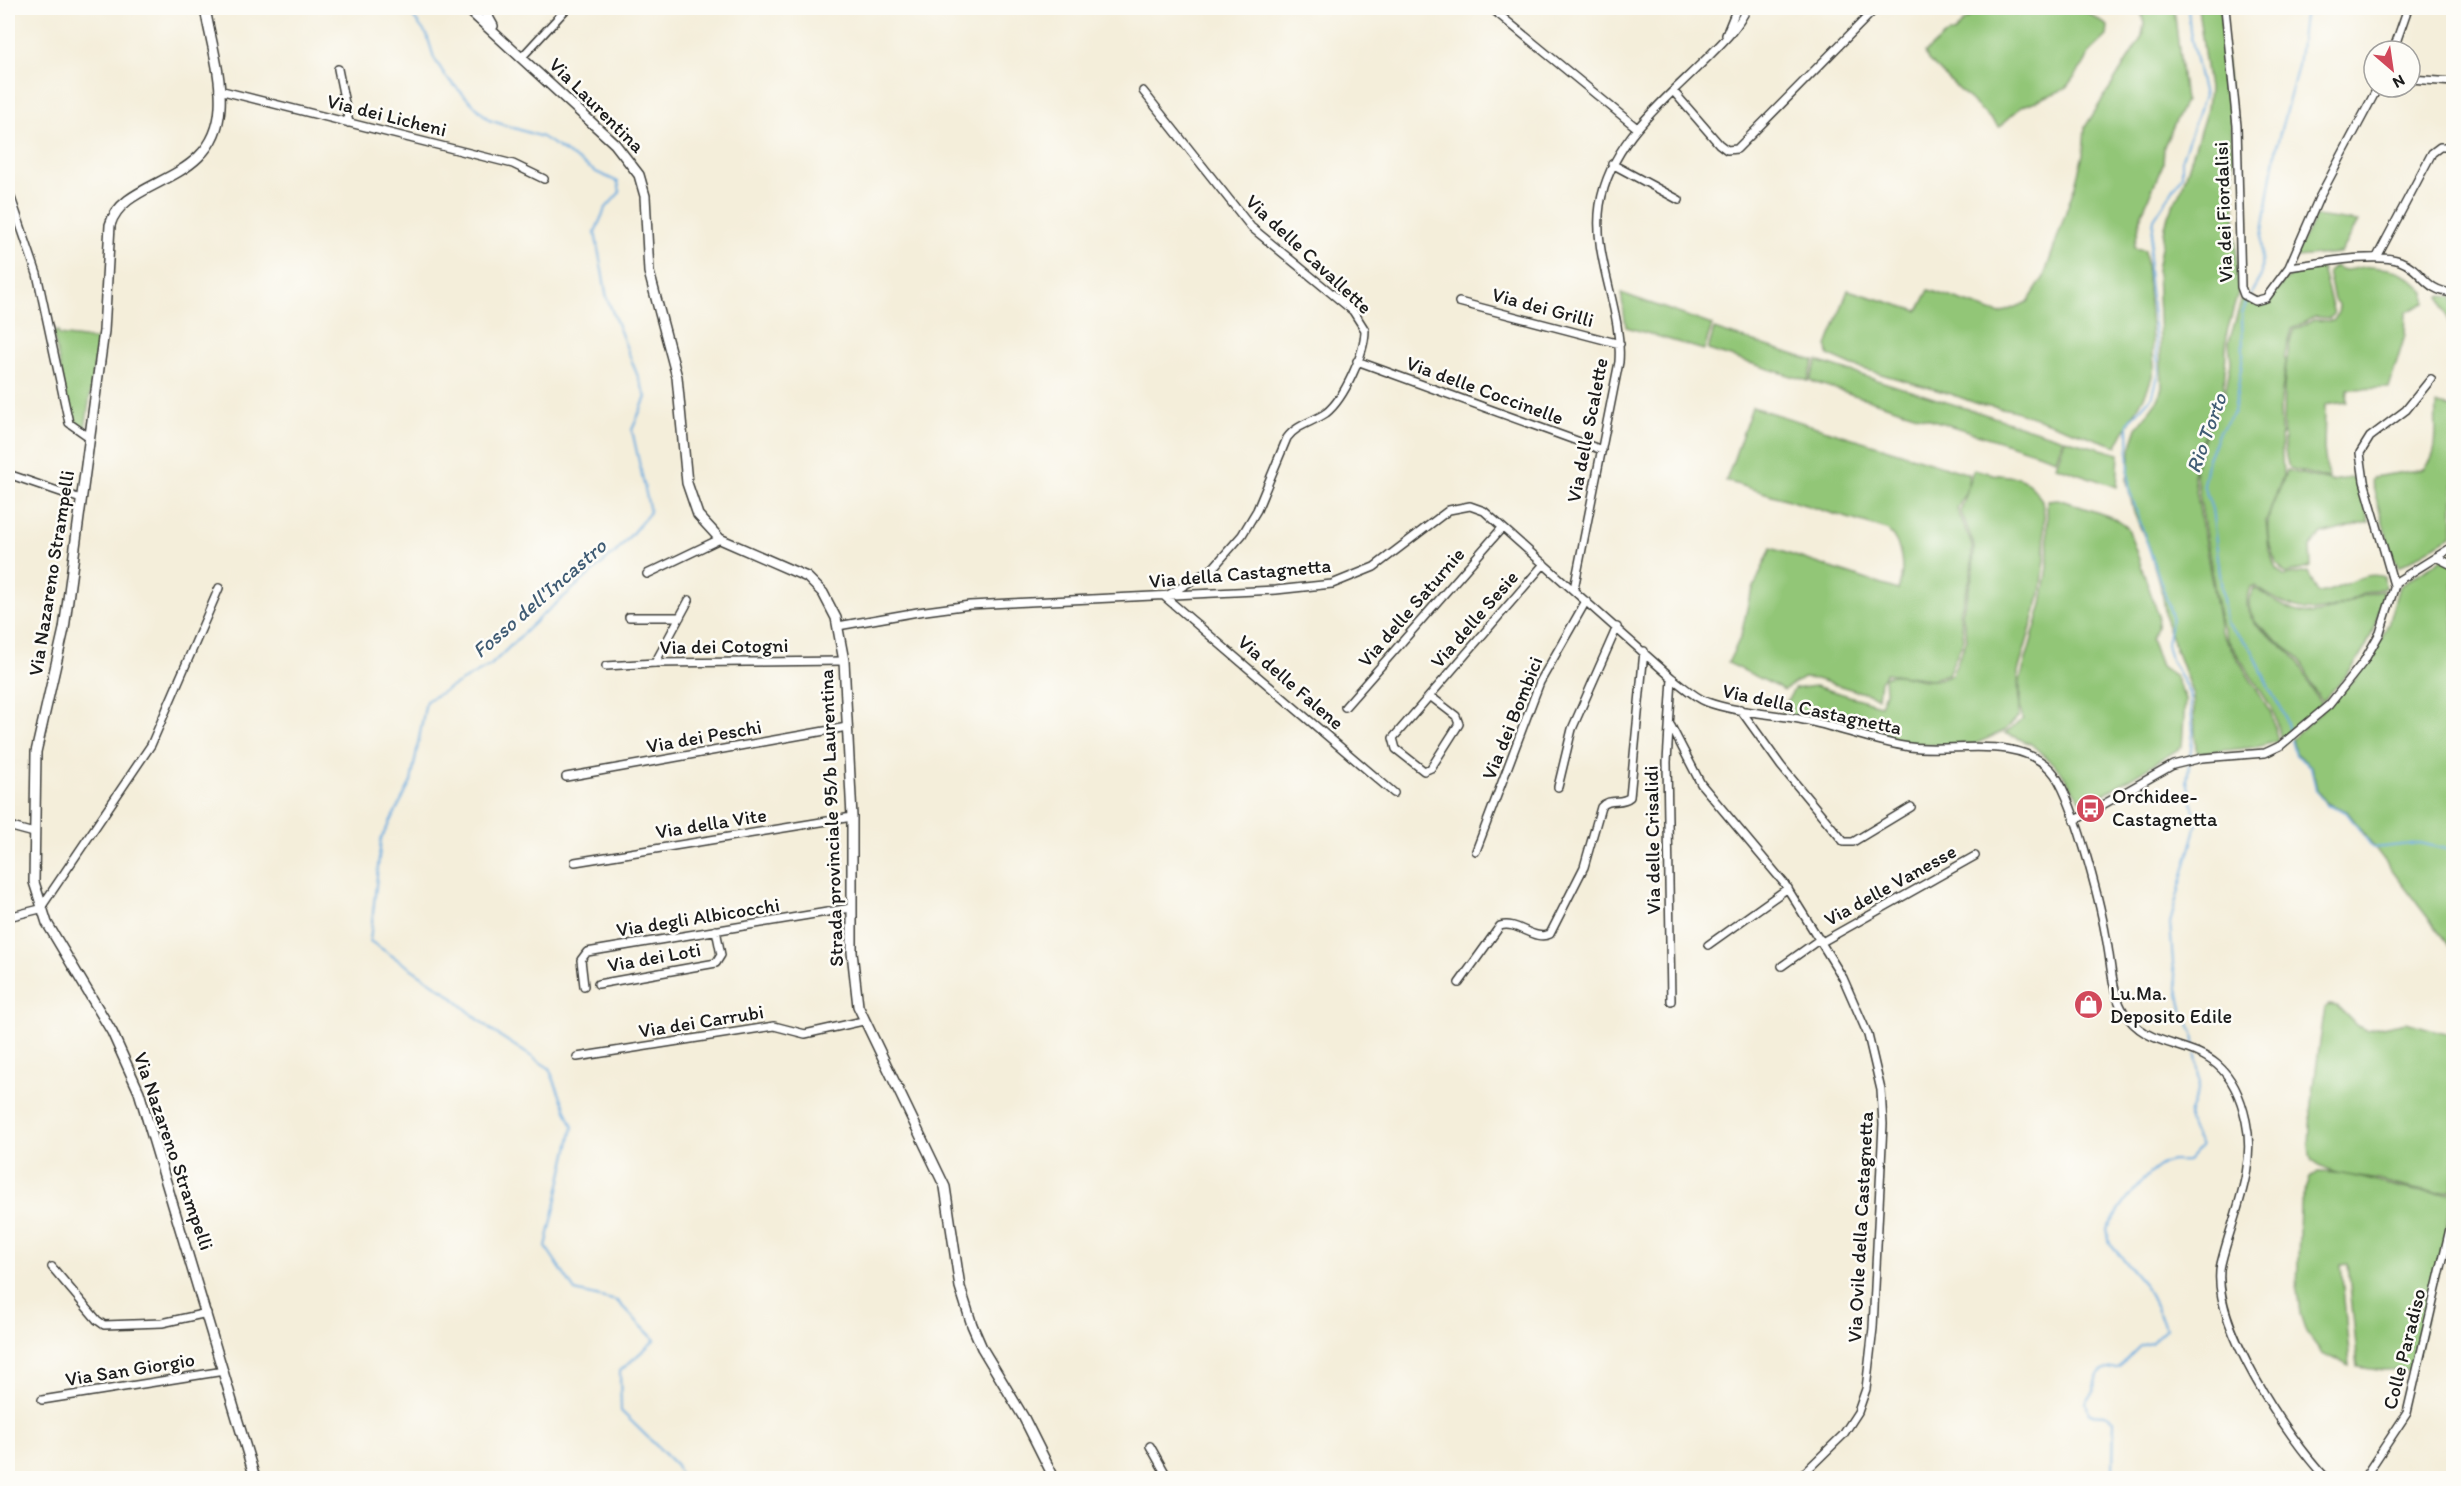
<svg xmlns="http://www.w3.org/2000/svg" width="2461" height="1486" font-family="Itim,sans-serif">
	<rect width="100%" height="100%" fill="#fdfcf7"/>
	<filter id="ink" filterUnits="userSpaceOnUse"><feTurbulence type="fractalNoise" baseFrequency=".0167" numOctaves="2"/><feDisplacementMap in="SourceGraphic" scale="12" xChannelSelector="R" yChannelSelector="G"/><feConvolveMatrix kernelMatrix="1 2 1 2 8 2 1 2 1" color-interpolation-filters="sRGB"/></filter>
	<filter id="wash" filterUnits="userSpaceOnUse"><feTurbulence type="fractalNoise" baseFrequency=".008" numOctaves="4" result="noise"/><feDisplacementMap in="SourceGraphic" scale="24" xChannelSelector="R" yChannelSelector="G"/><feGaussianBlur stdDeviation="1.35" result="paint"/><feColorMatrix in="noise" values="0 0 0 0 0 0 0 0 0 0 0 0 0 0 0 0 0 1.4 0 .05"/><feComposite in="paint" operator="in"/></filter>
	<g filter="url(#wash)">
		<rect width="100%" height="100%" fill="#f4eeda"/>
		<path fill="#92c677" stroke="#57714a" stroke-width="1.5" d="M1982,8H2080L2108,26L2107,36L2089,53L2085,63L2065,89L2021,107L1999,127L1928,60L1925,53L1944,36L1955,32L1964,21Z
			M2140,8H2174L2185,101L2164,146L2163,164L2142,213L2134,248L2145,250L2154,367C2150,395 2128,420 2117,446L2012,410L1978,404L1951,394L1853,366L1828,355L1827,346L1848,290L1918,311L1929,290L2000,314L2028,302L2044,277L2075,185L2083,155L2085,127L2142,37L2144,23Z
			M2198,8H2220L2231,105L2238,293L2227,332L2224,389L2208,422L2194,468V478L2220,630L2271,713L2278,741L2257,747L2199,753L2196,750L2193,695L2167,626L2163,597L2149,547L2134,513L2127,481L2132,443L2137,428L2159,398L2162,386L2157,270L2162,241L2168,215L2182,188L2207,109L2209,89Z
			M2316,216L2358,222L2340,253L2297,257L2295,255Z
			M2335,266C2345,273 2352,269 2362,267C2367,265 2375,268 2381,268C2405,270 2408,277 2425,292V303L2406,312L2405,335L2389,388L2348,389L2347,402L2325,405L2324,449L2328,479L2289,468C2279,440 2283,356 2294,330L2314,320L2333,321L2338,314L2339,305L2334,300L2328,272Z
			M2322,268L2334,314L2330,318L2314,317L2292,329L2284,357L2286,361L2280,408L2283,476L2266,521L2269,550L2276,569L2284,576L2308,572L2318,593C2340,592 2361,569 2384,577L2385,588C2365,591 2360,596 2342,604C2309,620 2283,605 2255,586L2250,587C2235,627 2280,636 2299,663C2308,676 2310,691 2321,703L2311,716L2281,739L2273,710L2228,640L2220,622L2195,468L2209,425L2225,395L2231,362L2229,342L2242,298C2267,313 2268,299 2283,283C2292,272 2309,270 2322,268Z
			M1621,293L1712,325L1704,350L1626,327Z
			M2440,296L2453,297V358L2450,357V326Z
			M1714,329L1814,361L1808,381L1708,350Z
			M58,331L59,335L98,340L85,430L70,418L53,332Z
			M1817,361L2063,439L2056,459L1810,381Z
			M2436,405L2453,408V535L2399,567L2393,558L2371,480L2373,477L2424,469C2441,454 2434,426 2436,405Z
			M1752,407L1969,474L1967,491L1957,509L1972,545V560L1971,575L1960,612L1964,639L1948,674L1931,679L1886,673L1880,681L1878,697L1816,679L1803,678L1784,690L1728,663L1741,636L1749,599L1771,548L1898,590C1905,571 1903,543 1887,530L1726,481Z
			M2065,439L2119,454L2117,487L2056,466Z
			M1974,469L1992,474L2016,477L2029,483L2042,500L2044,513L2045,560L2041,593L2018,672L2019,716L2004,731L1975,744L1925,745L1877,737L1781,712L1794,689L1815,686L1880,705L1885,692L1884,677C1909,669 1921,690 1952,674L1967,639L1962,613L1973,574L1974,545L1960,510C1968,497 1967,482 1974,469Z
			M2286,470L2330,481L2357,477L2369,522L2322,534L2310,547L2311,567L2286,574C2271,562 2265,534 2269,516C2273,500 2283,486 2286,470Z
			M2058,499L2114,518L2128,528L2158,614L2157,628L2151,639L2161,666L2175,676L2185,699L2182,747L2084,806L2061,771L2031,744L2005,733L2023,719L2020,708V680L2042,604L2048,567L2047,500Z
			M2453,552V951L2347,811L2327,803L2317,790L2312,767L2295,753L2292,739L2355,678L2376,649L2388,624L2399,586Z
			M2254,588C2269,595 2281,608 2298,612C2328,621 2354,593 2383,591C2374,644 2359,662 2323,701C2310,690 2310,673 2300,660C2283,640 2233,621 2254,588Z
			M2329,1005L2337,1006L2357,1026L2367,1030L2406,1022L2453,1035V1189C2432,1197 2400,1185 2378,1180C2359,1176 2326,1175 2312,1161C2302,1150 2322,1029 2325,1008Z
			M2318,1172C2364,1172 2408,1198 2453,1192L2441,1260L2413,1370L2384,1371L2358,1367L2348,1264L2341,1265L2350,1366L2322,1353L2306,1332L2300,1314L2297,1290L2300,1204L2310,1178Z"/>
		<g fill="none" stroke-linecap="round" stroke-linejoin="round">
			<path stroke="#6babdf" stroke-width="2" d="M406,8L427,35L434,58L446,77L489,120L542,137L596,172L618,182L620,192L605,209L595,232L607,298L646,397L632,430L650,512L618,550L538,619L491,665L426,701L411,782L381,839L370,941L446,992L492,1031L549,1068L573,1127L546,1247L575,1291L617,1301L655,1340L620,1371L621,1411L676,1465L681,1478
				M2188,8L2190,32L2204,96L2182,158V176L2154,219L2148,269L2159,372L2153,395L2128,423L2129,489L2172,616L2167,644L2171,660L2189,692L2193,731L2190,758
				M2250,295L2261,276L2262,237L2277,144L2298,66L2305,8
				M2247,301L2242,314L2243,355L2234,412L2218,434L2208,458L2203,485L2212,509L2226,623L2252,649L2269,688L2284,714L2290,734
				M2291,740L2295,755L2311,767L2316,791L2326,804L2346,812L2373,848L2420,843L2454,851
				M2189,764L2187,781L2197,824L2170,923L2173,963L2182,1009L2193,1033L2195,1050
				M2111,1478L2113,1470L2114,1420L2105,1415L2089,1414L2086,1402L2094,1392C2094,1375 2101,1368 2118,1368L2140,1346L2151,1343L2166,1328L2145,1285L2110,1244L2107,1229C2120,1210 2145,1169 2168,1162C2173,1160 2181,1162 2187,1161L2201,1146C2182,1115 2189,1119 2198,1089C2201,1079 2197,1065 2196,1055"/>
		</g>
	</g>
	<g filter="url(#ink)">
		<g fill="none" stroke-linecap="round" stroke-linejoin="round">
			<defs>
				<path id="street" d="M1491,8L1637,128
					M2225,8L2237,126L2241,287L2244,295L2255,301L2266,298L2289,267L2319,198L2378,87
					M1726,35L1737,8
					M2393,51L2408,8
					M522,57L567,8
					M338,69L349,123
					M2410,79L2454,82
					M219,90L513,164L544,179
					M1143,91L1251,227L1353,311L1365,330C1365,353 1344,399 1326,413C1313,422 1296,425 1287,438L1257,510L1242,535L1213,568L1165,597L1394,793
					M1674,92L1719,144L1727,150L1737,149L1876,8
					M1612,164L1679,200
					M8,189L37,274L69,423L89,437
					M2377,257L2432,153L2440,147H2454
					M2289,267C2316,264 2375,252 2400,261C2424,270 2423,291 2454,293
					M1459,302L1620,344
					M1357,361L1602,450
					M8,474L81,499
					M2436,557L2454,566
					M647,574L720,539
					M2394,585L2364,481L2360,453L2370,437L2406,410L2431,379
					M1574,589L1619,362C1623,309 1592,258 1600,205C1611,139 1667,99 1711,54C1725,40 1739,26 1747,8
					M629,617H680
					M838,626L918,612L970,605L1276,590L1332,584L1374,567L1449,510L1470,506L1484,511L1672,678C1683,686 1694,697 1707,702C1737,713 1772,713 1804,720C1839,727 1874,742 1910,747C1955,753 2016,734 2051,770C2073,793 2100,903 2106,937C2111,960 2111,988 2122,1009C2155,1066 2225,1022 2246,1121C2257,1170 2232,1217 2221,1264C2209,1321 2288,1438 2326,1478
					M655,663L689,600
					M606,666L655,663L844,661
					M1430,696L1456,716L1459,724L1431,768L1424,771L1396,749L1393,738L1544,564
					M1345,707L1502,528
					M1740,709L1781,766L1844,842H1853L1911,807
					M1671,726L1701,784L1784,883L1843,978L1868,1035L1881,1090L1883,1124L1873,1328L1866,1389L1858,1412L1843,1435L1799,1478
					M566,777L847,727
					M1558,787L1572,729L1617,627
					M2074,821L2173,765L2202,758L2265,753L2280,746L2329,705L2364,661L2380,633L2396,582L2454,546
					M8,826L34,833
					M1476,851L1540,682L1586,601
					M575,862L852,817
					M8,917L40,909L151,745L219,588
					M1822,942L1975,856
					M1708,945L1788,888
					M1782,966L1820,939
					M1459,983L1500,926C1517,920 1534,942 1550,934L1584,867L1601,807C1610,797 1621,805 1630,797L1644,651
					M598,984L716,963L721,955L716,930
					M584,986L581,960L587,952L851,908
					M1671,1001L1667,762L1672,678
					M577,1057L774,1026L805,1034L863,1021
					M52,1267L97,1320L104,1325L162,1323L207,1313
					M42,1400L224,1371
					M1150,1446L1168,1478
					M2364,1478L2407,1413L2453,1216"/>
				<path id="secondary" d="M205,8C210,39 222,75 220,107C216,186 124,176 110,225L104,331L64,629L36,752L34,882L47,923L112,1032L139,1092L255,1478
					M483,8L493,26
					M470,11L615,144L639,175L645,196L649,272L677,377L687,483L698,515L720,539L807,577L823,593L836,618L844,661L852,817V952L858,1006L945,1187L960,1287L972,1325L982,1348L1024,1418L1054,1478"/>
			</defs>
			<use href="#street" stroke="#3c3c38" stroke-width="10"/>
			<use href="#secondary" stroke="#3c3c38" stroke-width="12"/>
			<use href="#street" stroke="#fff" stroke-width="7"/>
			<use href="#secondary" stroke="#fff" stroke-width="9"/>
		</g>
	</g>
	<defs>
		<symbol id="bus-disc" viewBox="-11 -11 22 22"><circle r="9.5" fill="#d1495b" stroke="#fdfcf7"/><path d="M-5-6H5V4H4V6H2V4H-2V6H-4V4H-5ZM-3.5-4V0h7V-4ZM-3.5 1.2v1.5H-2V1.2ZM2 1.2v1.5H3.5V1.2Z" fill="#fff"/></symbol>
		<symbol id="shop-disc" viewBox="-11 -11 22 22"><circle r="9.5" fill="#d1495b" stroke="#fdfcf7"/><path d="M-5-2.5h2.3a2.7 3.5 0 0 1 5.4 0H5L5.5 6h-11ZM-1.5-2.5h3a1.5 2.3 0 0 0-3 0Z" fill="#fff"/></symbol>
	</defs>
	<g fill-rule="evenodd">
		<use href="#bus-disc" x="2074" y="792" width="33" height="33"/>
		<use href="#shop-disc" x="2072" y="988" width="33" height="33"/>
	</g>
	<g text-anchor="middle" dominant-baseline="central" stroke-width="5" stroke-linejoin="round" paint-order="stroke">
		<g font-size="20" fill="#1c1c1c" stroke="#fdfcf7">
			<text transform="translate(597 105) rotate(45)">Via Laurentina</text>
			<text transform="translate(387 115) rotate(14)">Via dei Licheni</text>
			<text transform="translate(2223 212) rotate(-92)">Via dei Fiordalisi</text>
			<text transform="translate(1309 254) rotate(43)">Via delle Cavallette</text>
			<text transform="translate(1543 307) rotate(15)">Via dei Grilli</text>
			<text transform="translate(1485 390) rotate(20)">Via delle Coccinelle</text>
			<text transform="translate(1587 430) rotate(-79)">Via delle Scalette</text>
			<text transform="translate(51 573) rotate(-81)">Via Nazareno Strampelli</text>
			<text transform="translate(1240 573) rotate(-5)">Via della Castagnetta</text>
			<text transform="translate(1411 607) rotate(-49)">Via delle Saturnie</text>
			<text transform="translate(1474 619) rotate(-49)">Via delle Sesie</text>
			<text transform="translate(724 646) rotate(-1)">Via dei Cotogni</text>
			<text transform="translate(1291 682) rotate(41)">Via delle Falene</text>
			<text transform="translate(1812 709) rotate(12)">Via della Castagnetta</text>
			<text transform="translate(1512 718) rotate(-68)">Via dei Bombici</text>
			<text transform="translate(704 736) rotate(-10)">Via dei Peschi</text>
			<text transform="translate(831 818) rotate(-92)">Strada provinciale 95/b Laurentina</text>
			<text transform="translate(711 823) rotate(-9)">Via della Vite</text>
			<text transform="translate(1652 840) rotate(-91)">Via delle Crisalidi</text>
			<text transform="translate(1890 885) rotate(-29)">Via delle Vanesse</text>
			<text transform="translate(698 917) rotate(-9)">Via degli Albicocchi</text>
			<text transform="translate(654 957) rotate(-10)">Via dei Loti</text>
			<text transform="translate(701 1021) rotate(-9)">Via dei Carrubi</text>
			<text transform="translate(174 1151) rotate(71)">Via Nazareno Strampelli</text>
			<text transform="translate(1860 1227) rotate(-87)">Via Ovile della Castagnetta</text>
			<text transform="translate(2404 1349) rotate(-76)">Colle Paradiso</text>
			<text transform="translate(130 1369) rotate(-9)">Via San Giorgio</text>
		</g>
		<g font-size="20" fill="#1c1c1c" stroke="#fdfcf7" text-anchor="start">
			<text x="2112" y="796">Orchidee-<tspan x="2112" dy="23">Castagnetta</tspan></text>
			<text x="2110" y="993">Lu.Ma.<tspan x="2110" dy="23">Deposito Edile</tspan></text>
		</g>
		<g font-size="21" font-style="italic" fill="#405c74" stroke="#fdfcf7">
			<text transform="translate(2206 433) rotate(-70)">Rio Torto</text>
			<text transform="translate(539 598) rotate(-41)">Fosso dell'Incastro</text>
		</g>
	</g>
	<rect width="2461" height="1486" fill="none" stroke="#fdfcf7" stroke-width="30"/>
	<g transform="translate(2392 69) rotate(151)"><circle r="28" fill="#fdfcf7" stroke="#a3a29f" stroke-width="1.5"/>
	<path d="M0-4.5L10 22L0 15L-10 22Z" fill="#d1495b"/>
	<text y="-9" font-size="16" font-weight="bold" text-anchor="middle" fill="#1c1c1c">N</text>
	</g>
</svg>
